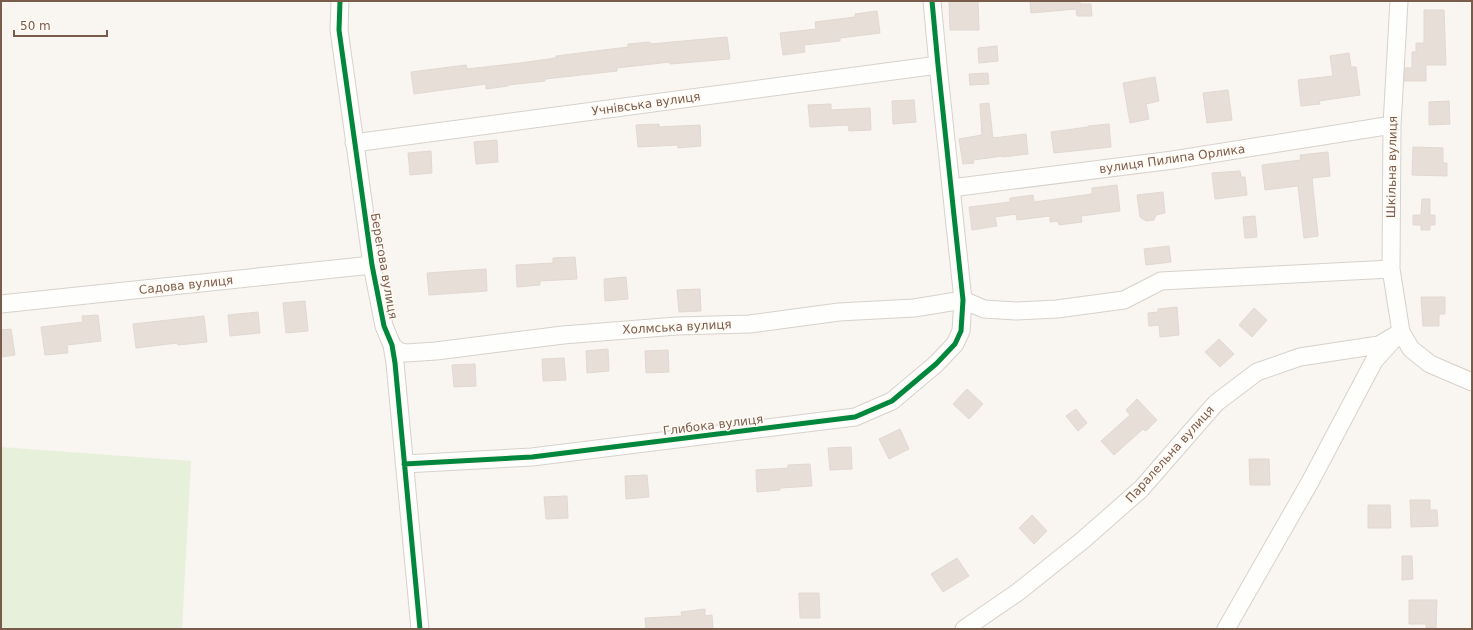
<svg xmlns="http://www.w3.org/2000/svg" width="1473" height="630" font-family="'DejaVu Sans',sans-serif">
	<rect width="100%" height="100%" fill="#f9f5f0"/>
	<path fill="#e7f0db" d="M1,447L191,461L182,629H1Z"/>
	<path fill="#e6ded7" stroke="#e2d8d2" d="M949,1H978L979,30H950Z
		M1030,1H1080V4H1091L1092,16H1077L1076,9L1031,13Z
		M1424,10H1444L1446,65H1426V81H1404L1405,68H1412V52H1416V43H1424Z
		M877,11L880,33L840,38V41L804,45L805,52L783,55L780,33L816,29L815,22L855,17V14Z
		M727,37L730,59L670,64V62L617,68V71L545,79V81L508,85V86L486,89V84L414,94L411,72L466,65L467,69L520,63L556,58V56L628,47V44L650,42V44Z
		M997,46L998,61L979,63L978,48Z
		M1349,53L1351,67H1356L1360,95L1319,101L1320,104L1301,106L1298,80L1333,76L1330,56Z
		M988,73L989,84L970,85L969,74Z
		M1155,77L1159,101L1146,104L1149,119L1130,123L1123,83Z
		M1228,90L1232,120L1207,123L1203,93Z
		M914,100L916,122L893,124L892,101Z
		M1449,101L1450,124L1429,125V102Z
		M989,103L993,138L1026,134L1028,154L1003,157V156L973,160L974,163L963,164L959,139L982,135L980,104Z
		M831,104V110L870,108L871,130L849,131L848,125L810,127L808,105Z
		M659,124V127L700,125L701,146L678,148V145L638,147L636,125Z
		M1109,124L1111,147L1054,153L1051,132L1088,127V126Z
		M497,140L498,162L476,164L474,142Z
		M1413,147L1443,148V163H1447V176L1412,175Z
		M431,151L432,173L410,175L408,153Z
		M1328,152L1330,176L1312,178L1318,236L1304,238L1298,186L1265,190L1262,165L1301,160L1300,155Z
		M1240,171L1241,177H1245L1247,195L1215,199L1212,173Z
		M1117,185L1120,211L1081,216L1082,222L1059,225L1058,221L1050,222V216L1017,220L1016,214L995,217L997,226L972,230L969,207L1010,202V198L1033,195L1034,202L1092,194V188Z
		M1163,192L1165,213L1156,215L1154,220L1146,221L1140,217L1137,195Z
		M1422,199H1430V215H1435V225H1430V230H1421V225H1413V215H1421Z
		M1255,216L1257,237L1245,238L1243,217Z
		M1169,246L1171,262L1146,265L1144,249Z
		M575,257L577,279L540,281V285L517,287L516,265L553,263V258Z
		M486,269L487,291L429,295L427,273Z
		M626,277L628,299L605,301L604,279Z
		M700,289L701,311L679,312L677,290Z
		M1421,297H1445V314H1439V326H1423Z
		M305,301L308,331L286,333L283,303Z
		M1177,307L1179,335L1160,337L1159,325L1149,326L1148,313L1158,312V309Z
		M1254,308L1267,320L1252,337L1239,325Z
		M258,312L260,333L230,336L228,315Z
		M98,315L101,341L67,345L68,353L45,355L41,327L83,322L82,316Z
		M204,316L207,342L178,345L177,343L136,348L133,324Z
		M11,329L15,355L1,357V330Z
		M1219,339L1234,354L1220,367L1205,352Z
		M608,349L609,371L587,373L586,351Z
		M668,350L669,372L646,373L645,351Z
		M564,358L566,380L543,381L542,359Z
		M475,364L476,386L454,387L452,365Z
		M967,389L983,404L969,419L953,404Z
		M1137,399L1157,420L1146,431L1143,429L1114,455L1101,441L1130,415L1126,410Z
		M1076,409L1087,423L1078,431L1066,416Z
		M900,429L909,449L889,459L879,439Z
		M851,447L852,469L830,470L828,448Z
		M1249,459H1269L1270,485H1250Z
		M810,464L812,486L780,488V490L757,492L756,470L788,468V465Z
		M647,475L649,497L626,499L625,476Z
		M567,496L568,518L546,519L544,497Z
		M1410,500H1430V510H1437L1438,526L1411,527Z
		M1368,505H1390L1391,528H1368Z
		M1032,515L1047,531L1034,544L1019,528Z
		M1402,556H1412L1413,579L1402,580Z
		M957,558L969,576L943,592L931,574Z
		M799,593H819L820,618H800Z
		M1409,600H1437L1436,628H1426V624H1409Z
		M705,609V616L712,615L713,629H646L645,618L682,616L681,612Z"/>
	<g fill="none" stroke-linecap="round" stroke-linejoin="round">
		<defs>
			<path id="minor" d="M340,1L339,30L372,265L384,326L392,345L395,363L420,629
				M1399,1L1392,125L1391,269L1401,332L1411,349L1430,364L1472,382
				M354,143L938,65
				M951,188L1173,160L1392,125
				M963,300L984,309L1016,311L1057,309L1124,300L1161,281L1391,269
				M1,304L372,265
				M392,345L398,351L406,353L436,351L563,335L677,326L750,324L839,312L914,308L963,300
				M404,464L532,457L855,417L892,401L936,364L955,344L961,331L963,300L938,65L932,1
				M964,629L1018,592L1083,540L1141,489L1216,403L1257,372L1300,357L1379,345L1401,332
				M1226,629L1310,482L1374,361L1392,341"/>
		</defs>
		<use href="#minor" stroke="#d7d1cb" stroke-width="19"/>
		<use href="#minor" stroke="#fefefd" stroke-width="17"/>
		<defs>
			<path id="cycleway" d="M340,1L339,30L372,265L384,326L392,345L395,363L420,629
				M404,464L532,457L855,417L892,401L936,364L955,344L961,331L963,300L938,65L932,1"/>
		</defs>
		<use href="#cycleway" stroke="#fffaf3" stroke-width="8"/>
		<use href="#cycleway" stroke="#00873e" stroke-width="5"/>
	</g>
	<g text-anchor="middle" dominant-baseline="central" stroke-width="3" stroke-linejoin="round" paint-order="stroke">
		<g font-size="12" fill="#7a5c4d" stroke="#fffaf3">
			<text transform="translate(646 104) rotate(-8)">Учнівська вулиця</text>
			<text transform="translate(1172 159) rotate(-8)">вулиця Пилипа Орлика</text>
			<text transform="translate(1392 167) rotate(-89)">Шкільна вулиця</text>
			<text transform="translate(384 266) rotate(80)">Берегова вулиця</text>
			<text transform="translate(186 285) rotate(-6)">Садова вулиця</text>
			<text transform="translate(677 327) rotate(-3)">Холмська вулиця</text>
			<text transform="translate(713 425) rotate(-7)">Глибока вулиця</text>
			<text transform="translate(1170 454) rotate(-48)">Паралельна вулиця</text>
		</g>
	</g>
	<rect width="1473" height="630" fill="none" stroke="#7a5c4d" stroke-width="4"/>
	<path d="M14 30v6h93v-6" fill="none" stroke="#7a5c4d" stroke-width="2"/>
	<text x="20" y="30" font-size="12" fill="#7a5c4d" stroke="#fffaf3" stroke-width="3" paint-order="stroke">50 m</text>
</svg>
